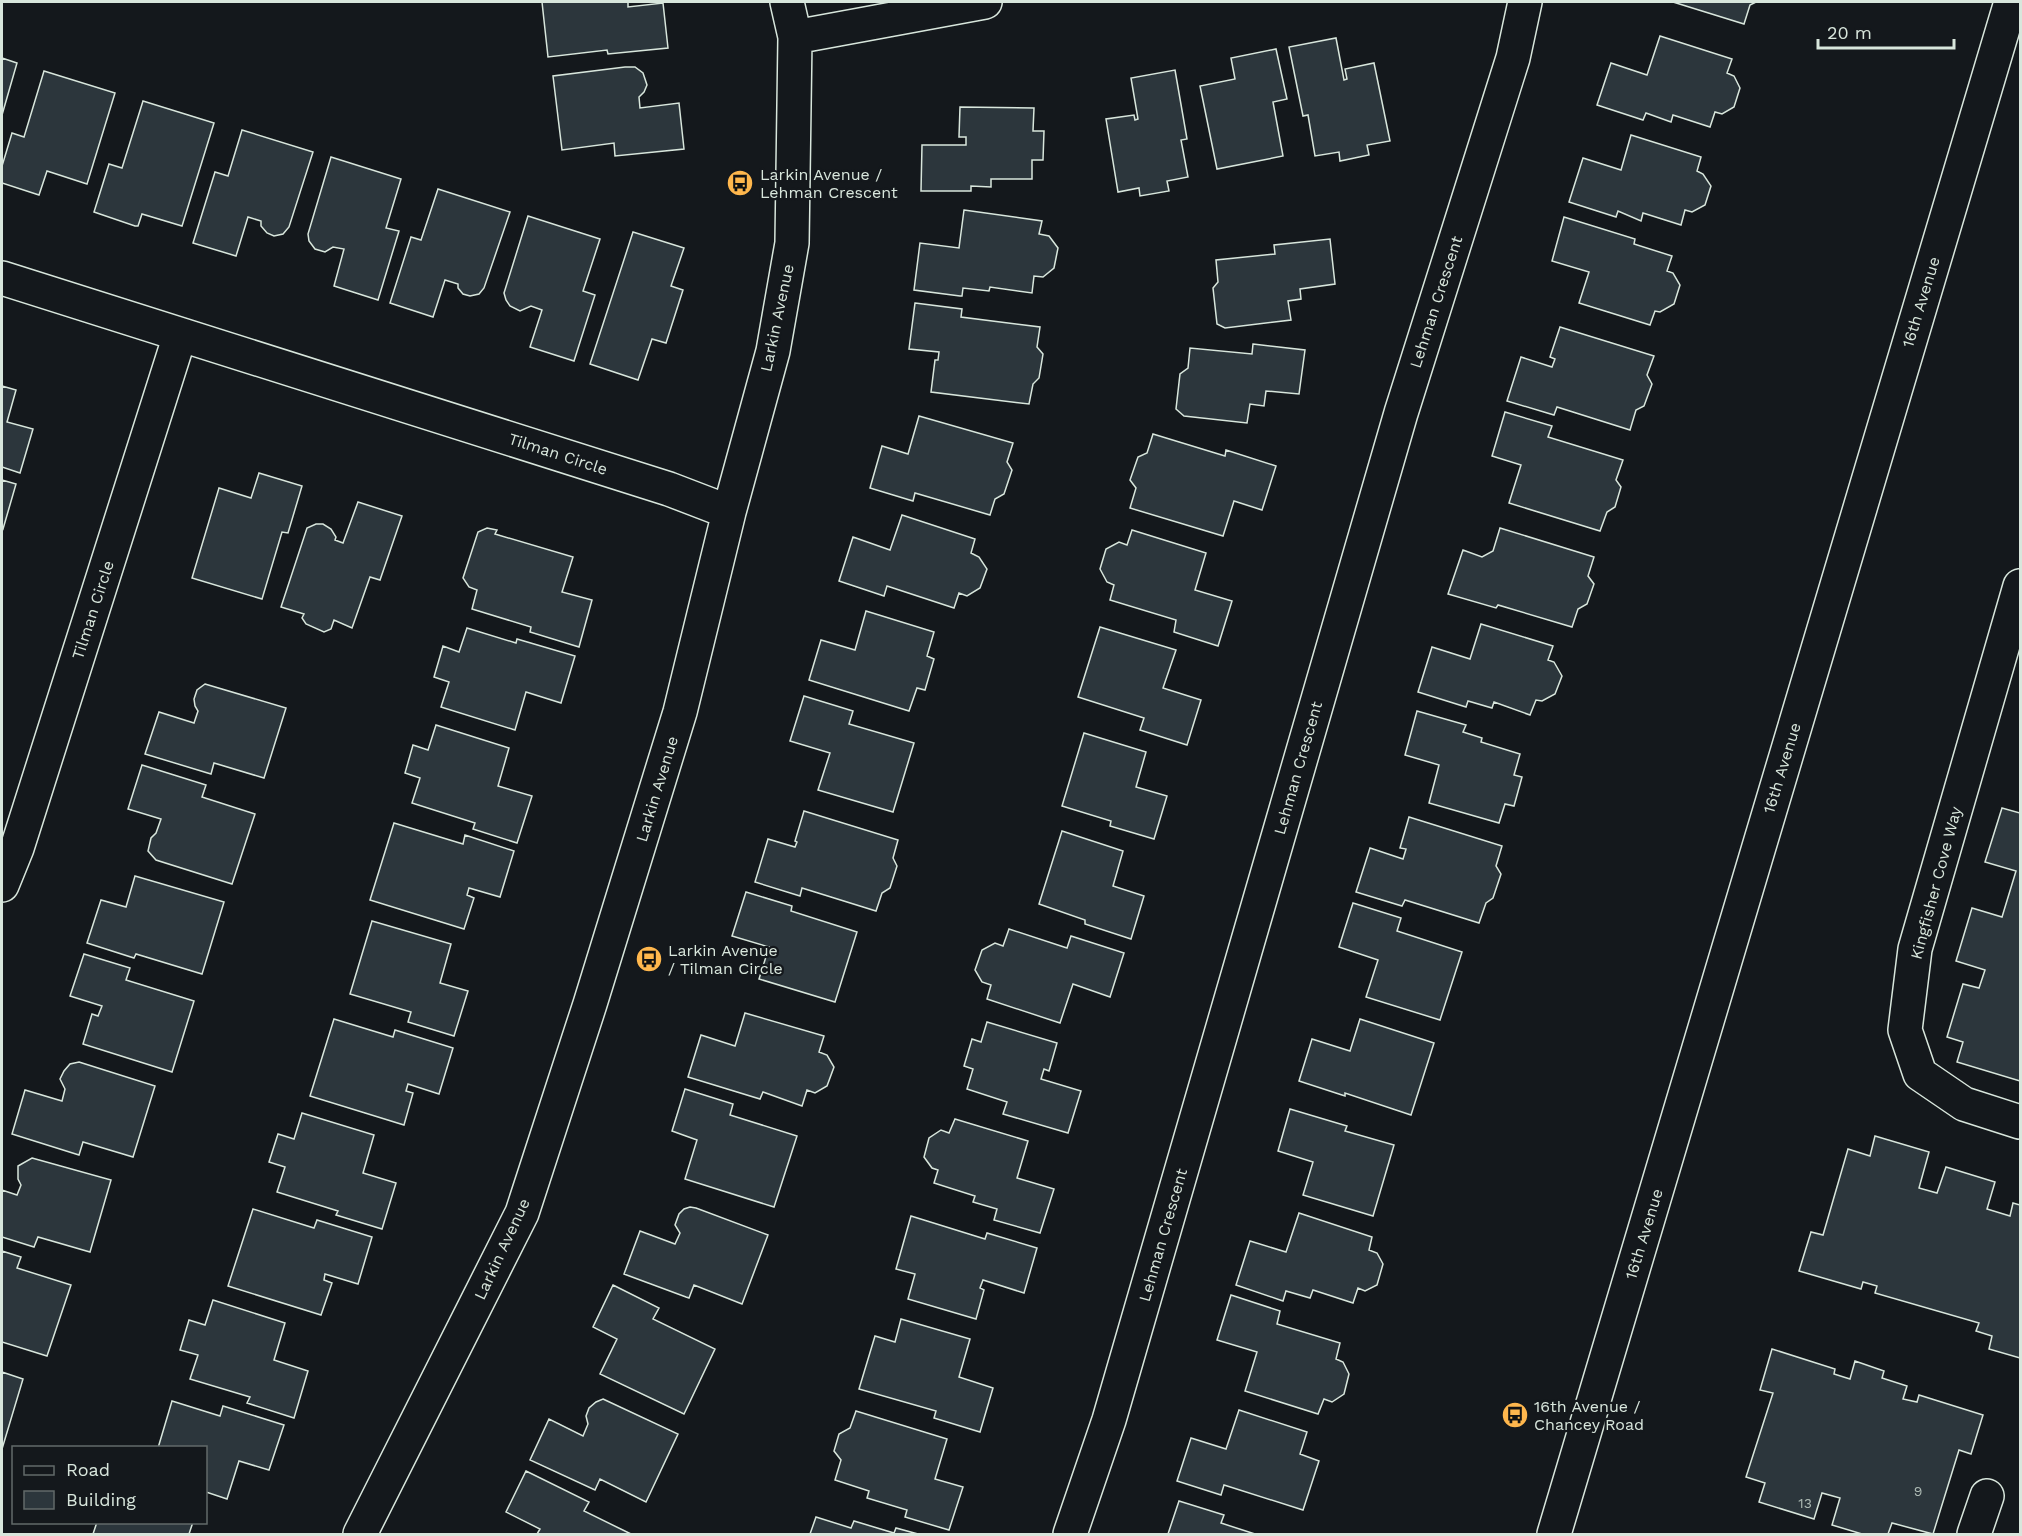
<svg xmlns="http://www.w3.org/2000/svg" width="2022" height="1536" font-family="'Work Sans',sans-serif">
	<rect width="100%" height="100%" fill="#14181c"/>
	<path fill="#2c363c" stroke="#d8e6dc" stroke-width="1.5" d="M542,2H628V7L663,3L668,48L608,54L607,50L548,57Z
		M1673,2H1756L1750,5L1744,24Z
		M1660,36L1732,59L1727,73L1734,76L1740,88L1734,107L1722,114L1715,112L1710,127L1673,115L1671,122L1646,113L1643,120L1597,105L1611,63L1647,75Z
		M1336,38L1344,80L1347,79L1345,69L1374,63L1390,141L1367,145L1369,155L1340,161L1339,152L1315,156L1308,115L1303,116L1289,47Z
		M1276,49L1287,99L1273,102L1283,156L1217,169L1200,86L1235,79L1231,58Z
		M2,58L17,63L2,115Z
		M625,67H635L643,73L647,85L644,92L639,97L640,108L679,103L684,149L615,156L614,143L562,150L553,76Z
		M1175,70L1187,139L1181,140L1188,177L1167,181L1169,191L1140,196L1139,188L1118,192L1106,119L1134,115L1135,120L1138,119L1131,78Z
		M44,71L115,93L87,184L47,171L39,195L2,183V166L12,133L24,137Z
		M143,101L214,123L182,226L142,214L138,226H135L94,212L109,164L122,168Z
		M960,107L1034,108L1033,131H1044L1043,160H1032V179H991V187L971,186V191H921L922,145H966V137H959Z
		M242,130L313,152L289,227L283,234L274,236L267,233L261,226V221L248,217L236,256L193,243L215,172L228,176Z
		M1631,135L1701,157L1697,171L1703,174L1711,186L1705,205L1692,212L1685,210L1681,225L1643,213L1641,221L1618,211L1616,217L1569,202L1583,158L1621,170Z
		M331,157L401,179L386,228L399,231L378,300L334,286L344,249L333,247L325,252L315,249L309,241L308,234Z
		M438,189L510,212L484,288L479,294L470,296L463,294L458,288V284L445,280L433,317L390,303L411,237L421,240Z
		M964,210L1042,221L1039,234L1049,236L1058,248L1054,268L1043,277L1034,276L1032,293L990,287L989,291L963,288L962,296H960L914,290L920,243L959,248Z
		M528,216L600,239L583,291L595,295L574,361L530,347L542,310L531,306L520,311L510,306L506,300L504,293Z
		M1564,217L1635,239L1634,244L1672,256L1667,271L1673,273L1680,285L1674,304L1660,312L1655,311L1650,325L1579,303L1589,272L1552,261Z
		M633,232L684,248L671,286L683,290L666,343L652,339L638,380L590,364Z
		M1330,239L1335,284L1300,289L1301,299L1288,301L1291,320L1225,328L1217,324L1213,288L1218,282L1216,260L1275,254L1274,245Z
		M915,303L962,309L961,317L1040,327L1037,347L1043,354L1039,378L1033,384L1029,404L931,392L935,360H938L939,352L909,349Z
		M1560,327L1654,356L1647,375L1652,384L1644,406L1636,410L1630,430L1557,407L1554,415L1507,401L1521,357L1552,367L1555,359L1550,357Z
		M1253,344L1305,350L1299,394L1266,391L1264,406L1250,404L1247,423L1184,416L1176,409L1180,374L1188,368L1190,348L1252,354Z
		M2,386L16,390L7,422L33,429L20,473L2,467Z
		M1505,412L1552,426L1548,437L1623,460L1616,480L1621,487L1615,507L1607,512L1600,531L1509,503L1521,465L1492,456Z
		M919,416L1013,443L1007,462L1012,470L1004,494L995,499L990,515L915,493L913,501L870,488L882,446L908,454Z
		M1153,434L1225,456L1226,450L1276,466L1262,510L1234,501L1223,536L1130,508L1136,488L1130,480L1138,457L1147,453Z
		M259,473L302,486L288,533L282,532L262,599L192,578L219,488L251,498Z
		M2,480L16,484L3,529L2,528Z
		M358,502L402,516L380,580L370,577L352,628L334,620L331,629L324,632L306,624L302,618L304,614L281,607L307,528L316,524H323L331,529L336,537L335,540L343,543Z
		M902,515L975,539L971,553L979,557L987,569L980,588L967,596L959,593L954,608L887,586L884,596L839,581L853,537L890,550Z
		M487,528L497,530L495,534L573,557L562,592L592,600L579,647L530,632L531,627L472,609L477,590L469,587L463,578L478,532Z
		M1500,528L1594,557L1588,576L1594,584L1587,604L1578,609L1572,627L1498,605L1496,608L1448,594L1463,550L1482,557L1493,551Z
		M1132,530L1206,553L1195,590L1232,601L1218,646L1174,632L1176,620L1110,600L1114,585L1107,582L1100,569L1106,549L1119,542L1127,545Z
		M866,611L934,632L927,656L934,659L925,690L917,688L909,711L809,680L821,640L855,650Z
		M1481,624L1553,646L1548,660L1554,662L1562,676L1555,694L1542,701L1536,700L1530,715L1494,702L1492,708L1468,701L1466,707L1418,692L1432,647L1470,659Z
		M1100,627L1176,650L1163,688L1201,700L1187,745L1140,730L1144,718L1078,697Z
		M467,628L516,643L517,639L575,656L561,703L526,692L515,730L441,707L449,682L434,677L443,646L459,652Z
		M205,684L286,708L264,778L214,763L211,774L145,754L159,712L194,723L198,711L195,706L194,699L197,690Z
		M804,696L853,711L849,724L914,743L893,812L818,790L830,753L790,741Z
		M1417,711L1466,725L1463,732L1482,738L1481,742L1520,754L1514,775L1522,777L1514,806L1505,804L1499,823L1429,803L1439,765L1405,755Z
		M436,725L509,748L498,786L532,796L517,843L473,829L475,823L412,803L420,778L405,773L413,745L428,750Z
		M1084,733L1146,752L1136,787L1167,796L1154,839L1110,826L1111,821L1062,806Z
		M142,765L206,785L202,797L255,814L232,884L156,860L148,851L151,838L156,833L161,819L128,809Z
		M2002,808L2020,813V1081L1957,1062L1963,1042L1947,1037L1963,984L1979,988L1985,970L1956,961L1972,908L2002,917L2016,871L1985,862Z
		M804,811L898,840L893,858L897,866L890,888L882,893L876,911L802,888L800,896L755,882L768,839L795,847L797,842L795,841Z
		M1409,817L1502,846L1496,866L1501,874L1493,898L1486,903L1479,923L1405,900L1402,906L1356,892L1370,848L1403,859L1406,849L1400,848Z
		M394,823L463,844L465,835L514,851L500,897L469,888L467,895L474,898L464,929L370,900Z
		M1062,831L1123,851L1113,886L1144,896L1131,939L1085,924V920L1039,904Z
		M135,876L224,902L202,974L136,954L134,958L87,943L101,900L126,907Z
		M746,892L792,906L791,911L857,932L835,1002L759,979L769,947L732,936Z
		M1353,903L1401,918L1397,931L1462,952L1440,1020L1366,997L1378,960L1339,947Z
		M372,921L451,944L440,983L468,991L454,1036L408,1022L411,1012L350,994Z
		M1009,929L1067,948L1071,936L1124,953L1110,997L1073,984L1060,1023L987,999L991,985L982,982L975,970L982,950L995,943L1003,946Z
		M84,954L130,968L126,980L194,1001L172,1072L83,1044L92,1014L98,1016L102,1006L70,996Z
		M745,1013L824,1036L819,1052L827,1055L834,1067L827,1086L815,1093L807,1090L802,1106L763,1092L760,1099L688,1077L701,1035L735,1046Z
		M334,1019L393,1037L395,1030L453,1048L439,1094L408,1084L406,1091L413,1093L404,1125L310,1096Z
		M1360,1019L1434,1043L1411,1115L1345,1093V1096L1342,1095L1299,1081L1312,1039L1350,1051Z
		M987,1022L1057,1043L1049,1071L1044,1069L1041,1079L1081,1091L1068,1133L1003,1114L1007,1102L967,1089L973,1069L964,1066L972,1039L981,1042Z
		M79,1062L155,1086L133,1157L83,1142L79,1155L12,1134L25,1090L62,1101L65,1089L60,1079L64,1071L70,1064Z
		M685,1089L733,1104L730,1115L797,1136L774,1207L685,1179L697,1140L672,1131Z
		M1290,1109L1347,1126L1345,1131L1394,1145L1373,1216L1303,1195L1313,1162L1278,1151Z
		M302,1113L374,1135L363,1173L396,1183L382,1229L336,1215L338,1211L277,1192L285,1167L269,1162L278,1134L294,1139Z
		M955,1119L1028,1141L1017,1178L1054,1189L1040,1233L994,1220L997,1209L973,1202L975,1196L934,1183L938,1170L932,1168L924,1157L929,1138L941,1130L949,1133Z
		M1875,1136L1929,1152L1919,1188L1937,1193L1946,1167L1995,1182L1987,1209L2010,1216L2013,1203L2020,1205V1358L1989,1349L1992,1336L1976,1331L1979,1323L1875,1293L1877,1286L1863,1282L1861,1289L1799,1271L1811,1232L1823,1235L1848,1149L1870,1156Z
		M32,1158L111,1180L90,1252L38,1237L34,1247L2,1237V1190L17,1195L21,1185L18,1179V1166Z
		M690,1207L696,1208L768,1235L742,1304L694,1285L689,1298L686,1297L624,1274L640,1231L675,1244L680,1233L675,1225L679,1214L684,1209Z
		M253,1209L314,1228L317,1220L372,1237L358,1284L325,1274L324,1280L332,1283L321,1315L228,1286Z
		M1299,1213L1372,1237L1369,1250L1377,1253L1383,1264L1377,1285L1365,1291L1358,1288L1353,1303L1313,1290L1310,1298L1286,1291L1283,1301L1236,1285L1250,1241L1286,1252Z
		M911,1216L985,1239L987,1233L1037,1248L1024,1293L983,1280L980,1288L984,1290L976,1319L908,1299L915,1274L896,1269Z
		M2,1251L21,1257L17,1268L71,1285L47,1356L2,1342Z
		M613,1285L659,1308L653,1319L715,1349L684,1414L600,1374L617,1339L593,1327Z
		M1231,1295L1280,1311L1277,1324L1340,1343L1336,1359L1343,1362L1349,1374L1344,1394L1332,1402L1324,1399L1318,1414L1245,1391L1257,1352L1217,1340Z
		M213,1300L285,1323L274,1360L308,1371L294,1418L247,1403L250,1397L190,1379L198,1355L180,1350L189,1320L205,1325Z
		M901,1319L970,1339L959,1377L993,1388L980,1432L934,1418L936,1411L859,1389L875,1336L895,1342Z
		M1772,1349L1835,1369L1834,1374L1850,1379L1855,1361L1884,1371L1882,1378L1907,1386L1903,1399L1917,1402L1919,1395L1983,1415L1971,1454L1959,1450L1933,1534L1892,1523L1888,1534H1862L1832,1525L1840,1498L1822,1493L1814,1519L1759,1502L1765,1483L1746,1477L1773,1393L1760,1390Z
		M2,1372L23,1379L2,1449Z
		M603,1399L678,1434L646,1502L600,1479L595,1490L530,1460L549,1419L583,1436L588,1424L586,1416L589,1408L596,1402Z
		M172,1401L220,1416L223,1406L284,1425L269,1470L239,1461L227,1499L206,1492V1448H158Z
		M1239,1410L1307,1432L1300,1454L1319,1461L1303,1510L1224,1485L1221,1495L1177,1481L1191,1438L1226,1449Z
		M856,1411L947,1439L935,1479L963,1487L949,1530L905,1517L907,1510L867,1498L869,1491L835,1480L841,1460L834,1451L839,1434L850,1428Z
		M526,1471L589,1502L584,1511L631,1534H537L540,1529L506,1512Z
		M1179,1501L1224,1515L1221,1523L1255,1534H1168Z
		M816,1517L851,1528L854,1521L894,1533L896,1528L918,1534H810Z
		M97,1522H193L189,1534H93Z"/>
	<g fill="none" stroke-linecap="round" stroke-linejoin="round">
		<defs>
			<path id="minor" d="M795,37L985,2
				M2,278L669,489L729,512
				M2020,586L1915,949L1905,1030L1920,1074L1964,1104L2020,1122
				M2,885L17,848L180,335
				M360,1534L522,1213L590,1004L680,712L729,512L773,351L792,243L795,37L787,2
				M1070,1534L1109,1420L1401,413L1513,58L1525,2
				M1974,1534L1987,1496"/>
			<path id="major" d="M1554,1534L2011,2"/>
		</defs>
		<use href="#minor" stroke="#d8e6dc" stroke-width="36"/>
		<use href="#major" stroke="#d8e6dc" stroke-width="36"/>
		<use href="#minor" stroke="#14181c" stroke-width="33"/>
		<use href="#major" stroke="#14181c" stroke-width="33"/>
	</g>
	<defs>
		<symbol id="bus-disc" viewBox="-11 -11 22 22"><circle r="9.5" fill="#ffb74d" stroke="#14181c"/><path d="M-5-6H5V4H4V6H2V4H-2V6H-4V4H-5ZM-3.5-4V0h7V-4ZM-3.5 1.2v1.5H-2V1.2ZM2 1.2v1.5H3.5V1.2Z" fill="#111"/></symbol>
	</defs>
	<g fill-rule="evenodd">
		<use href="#bus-disc" x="725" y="168" width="30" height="30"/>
		<use href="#bus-disc" x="634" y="944" width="30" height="30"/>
		<use href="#bus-disc" x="1500" y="1400" width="30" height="30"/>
	</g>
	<g text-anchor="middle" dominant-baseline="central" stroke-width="4.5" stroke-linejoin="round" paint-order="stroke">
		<g font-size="14" fill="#adbab4">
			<text x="1918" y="1491">9</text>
			<text x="1805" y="1503">13</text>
		</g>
		<g font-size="16" fill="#d8e6dc" stroke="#14181c" text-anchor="start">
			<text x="760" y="174">Larkin Avenue /<tspan x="760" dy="18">Lehman Crescent</tspan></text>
			<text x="668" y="950">Larkin Avenue<tspan x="668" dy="18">/ Tilman Circle</tspan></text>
			<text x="1534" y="1406">16th Avenue /<tspan x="1534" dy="18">Chancey Road</tspan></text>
		</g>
		<g font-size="16" fill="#d8e6dc" stroke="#14181c">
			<text transform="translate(1436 302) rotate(-72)">Lehman Crescent</text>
			<text transform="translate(1921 302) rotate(-73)">16th Avenue</text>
			<text transform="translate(777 318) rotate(-78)">Larkin Avenue</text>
			<text transform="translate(558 454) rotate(18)">Tilman Circle</text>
			<text transform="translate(93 610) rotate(-72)">Tilman Circle</text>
			<text transform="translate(1298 768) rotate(-74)">Lehman Crescent</text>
			<text transform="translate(1782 768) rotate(-73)">16th Avenue</text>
			<text transform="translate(657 789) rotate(-73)">Larkin Avenue</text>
			<text transform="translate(1936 883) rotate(-75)">Kingfisher Cove Way</text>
			<text transform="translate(1644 1234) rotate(-73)">16th Avenue</text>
			<text transform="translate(1163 1235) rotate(-74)">Lehman Crescent</text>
			<text transform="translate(502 1249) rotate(-65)">Larkin Avenue</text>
		</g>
	</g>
	<rect width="2022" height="1536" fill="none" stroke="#d8e6dc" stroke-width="6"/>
	<rect x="12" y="1446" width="195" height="78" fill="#14181c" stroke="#626a69" stroke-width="1.5"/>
	<rect x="24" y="1466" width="30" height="9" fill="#14181c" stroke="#626a69" stroke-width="1.5"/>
	<text x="66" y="1476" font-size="18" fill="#d8e6dc">Road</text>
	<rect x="24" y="1491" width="30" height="18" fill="#2c363c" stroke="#626a69" stroke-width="1.5"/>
	<text x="66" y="1506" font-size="18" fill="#d8e6dc">Building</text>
	<path d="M1818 39v9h136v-9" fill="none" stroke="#d8e6dc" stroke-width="3"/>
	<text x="1827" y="39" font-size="18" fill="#d8e6dc" stroke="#14181c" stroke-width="4.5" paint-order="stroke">20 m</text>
</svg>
